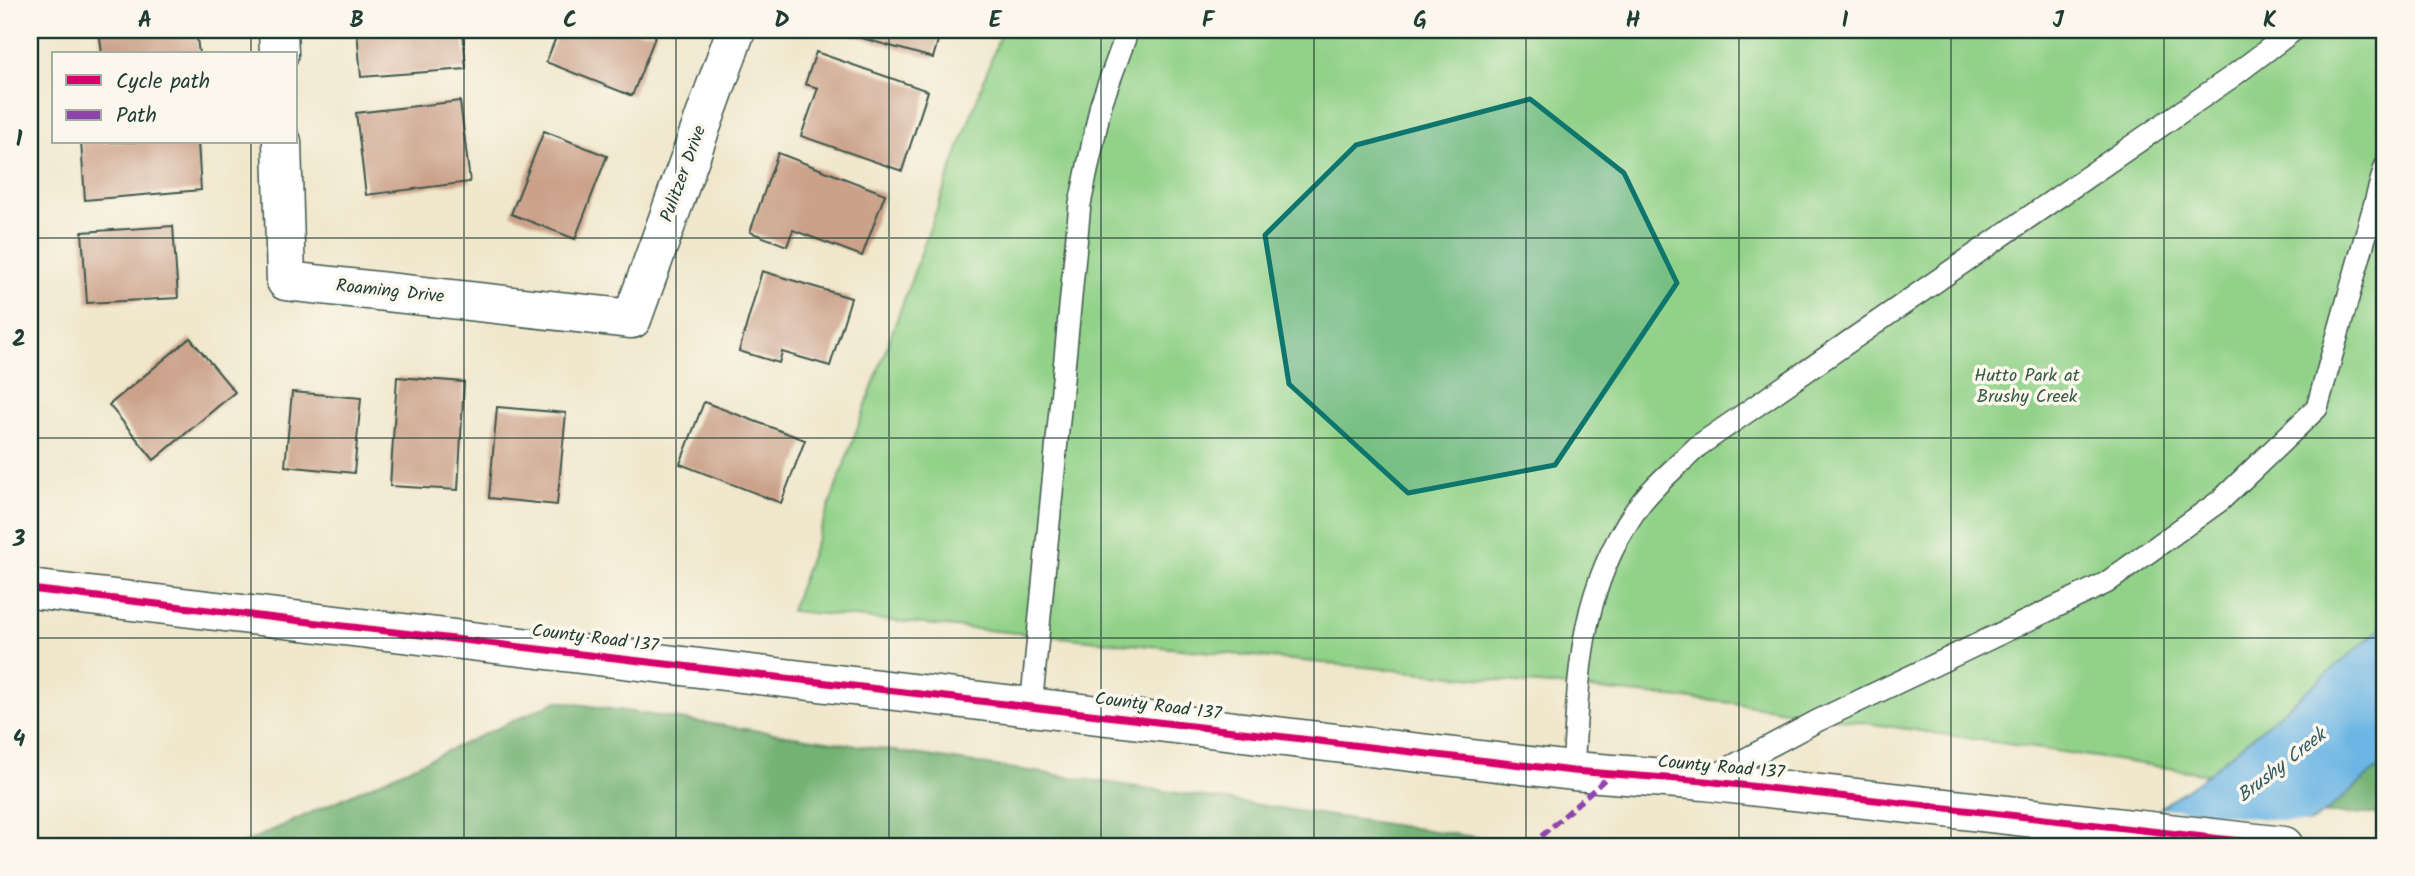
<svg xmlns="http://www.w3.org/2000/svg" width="2415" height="876" font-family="Kalam,sans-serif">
	<rect width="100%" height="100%" fill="#fbf7ec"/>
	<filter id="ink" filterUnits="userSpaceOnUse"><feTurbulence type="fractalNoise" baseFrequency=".0143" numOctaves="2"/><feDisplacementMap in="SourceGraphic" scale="14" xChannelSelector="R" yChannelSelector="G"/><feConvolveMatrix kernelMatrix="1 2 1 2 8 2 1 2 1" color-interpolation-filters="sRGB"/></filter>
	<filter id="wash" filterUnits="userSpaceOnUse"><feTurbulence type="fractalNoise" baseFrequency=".00686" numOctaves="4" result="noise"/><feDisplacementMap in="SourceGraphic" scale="28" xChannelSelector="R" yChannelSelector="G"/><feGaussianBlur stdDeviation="1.57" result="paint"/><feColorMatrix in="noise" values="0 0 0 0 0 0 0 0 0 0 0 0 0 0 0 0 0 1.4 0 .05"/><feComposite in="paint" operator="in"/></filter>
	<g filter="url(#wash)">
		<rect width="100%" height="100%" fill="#f0e7cc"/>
		<path fill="#91d188" stroke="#58875e" stroke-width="2" d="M1002,30H2385V625L2208,774L1733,703L791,611Z"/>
		<path fill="#74b374" stroke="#4a7854" stroke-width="2" d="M557,701L1535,846H238Z
			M2385,762V814H2323Z"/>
		<path fill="#6cb5e4" stroke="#46798c" stroke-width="2" d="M2385,625V762L2323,814L2274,846H2106L2208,774Z"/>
		<path fill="#f0e7cc" d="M2156,807L2313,824L2280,846H2103Z"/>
		<g id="blocks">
			<path fill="#cba189" d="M99,30H196L199,54H102Z
				M357,30H463L466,69L361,77Z
				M559,30L657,32L632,96L546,62Z
				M833,30H941L933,58Z
				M816,52L928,91L902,171L801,136L818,88L805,84Z
				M460,101L470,182L366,195L356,113Z
				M544,131L607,156L575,239L511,214Z
				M81,142H198L201,190L85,200Z
				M778,153L885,194L862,256L793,230L787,246L750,232Z
				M173,226L178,298L87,303L82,232Z
				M762,271L851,298L830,366L782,352L779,363L739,351Z
				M190,338L235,392L154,460L109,405Z
				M397,377L464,382L458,490L390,486Z
				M292,392L361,398L354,473L285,466Z
				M704,402L805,440L781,503L680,464Z
				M497,407L566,413L557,505L489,498Z"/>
		</g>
	</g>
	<g filter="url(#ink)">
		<use href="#blocks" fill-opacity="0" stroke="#3e564b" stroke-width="2"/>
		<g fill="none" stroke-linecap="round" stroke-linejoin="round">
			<defs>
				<path id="service" d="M1031,708L1080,204L1101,104L1128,30
					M1573,771C1579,675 1578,595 1635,511C1651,487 1678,466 1698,446L2233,76L2294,30
					M1710,778L1817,721L2106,583L2221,500L2317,408L2385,167"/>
				<path id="minor" d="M278,30L279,54
					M282,142L286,281L632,319L736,30"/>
				<path id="tertiary" d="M30,589L1573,771L1705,781L2284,846"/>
			</defs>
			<use href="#service" stroke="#3e564b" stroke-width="24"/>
			<use href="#minor" stroke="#3e564b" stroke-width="41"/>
			<use href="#tertiary" stroke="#3e564b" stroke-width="41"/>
			<use href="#service" stroke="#fff" stroke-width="21"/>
			<use href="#minor" stroke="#fff" stroke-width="38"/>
			<use href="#tertiary" stroke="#fff" stroke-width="38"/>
			<path stroke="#8e44ad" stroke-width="5" stroke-dasharray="10 5" stroke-linecap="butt" d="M1530,846L1610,775"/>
			<defs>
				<path id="cycleway" d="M30,589L1573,771L1705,781L2284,846"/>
			</defs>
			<use href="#cycleway" stroke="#fbf7ec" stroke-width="11"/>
			<use href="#cycleway" stroke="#d6006c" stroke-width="7"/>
		</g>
	</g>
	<path fill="#0f766e" fill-opacity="0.2" stroke="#0f766e" stroke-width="5" stroke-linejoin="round" d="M1530,99L1624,173L1677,283L1555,465L1408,493L1289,384L1265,235L1356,145Z"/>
	<path fill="none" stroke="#1f3d34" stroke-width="2" stroke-opacity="0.55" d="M251,30V54M464,30V846M676,30V846M889,30V846M1101,30V846M1314,30V846M1526,30V846M1739,30V846M1951,30V846M2164,30V846M251,142V846M30,238H2385M30,438H2385M30,638H2385"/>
	<g text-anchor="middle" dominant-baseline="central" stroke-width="7" stroke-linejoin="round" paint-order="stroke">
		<g font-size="18" fill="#1f3d34" stroke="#fbf7ec">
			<text transform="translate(684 174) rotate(-70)">Pulitzer Drive</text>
			<text transform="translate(390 292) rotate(6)">Roaming Drive</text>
			<text transform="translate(595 639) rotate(7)">County Road 137</text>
			<text transform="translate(1158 707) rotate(7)">County Road 137</text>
			<text transform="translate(1721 768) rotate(5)">County Road 137</text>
		</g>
		<g font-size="18" fill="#365b45" stroke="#fbf7ec">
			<text x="2027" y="376">Hutto Park at<tspan x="2027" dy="21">Brushy Creek</tspan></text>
		</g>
		<g font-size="19" font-style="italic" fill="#325b60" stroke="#fbf7ec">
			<text transform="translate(2282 766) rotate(-38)">Brushy Creek</text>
		</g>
	</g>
	<rect width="2415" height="876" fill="none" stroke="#fbf7ec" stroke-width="77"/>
	<rect x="52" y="52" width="245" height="91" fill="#fbf7ec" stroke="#a3ada2" stroke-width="2"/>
	<rect x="66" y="75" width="35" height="10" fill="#d6006c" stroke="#a3ada2" stroke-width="2"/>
	<text x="116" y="88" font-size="21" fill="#1f3d34">Cycle path</text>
	<rect x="66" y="110" width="35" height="10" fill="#8e44ad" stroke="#a3ada2" stroke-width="2"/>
	<text x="116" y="122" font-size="21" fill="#1f3d34">Path</text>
	<rect x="38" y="38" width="2338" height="800" fill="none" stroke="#1f3d34" stroke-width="2.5"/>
	<g font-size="23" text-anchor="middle" font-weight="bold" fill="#1f3d34">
		<text x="145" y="27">A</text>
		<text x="357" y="27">B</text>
		<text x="570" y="27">C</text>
		<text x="782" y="27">D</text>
		<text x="995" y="27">E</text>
		<text x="1208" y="27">F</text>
		<text x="1420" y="27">G</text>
		<text x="1633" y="27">H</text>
		<text x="1845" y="27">I</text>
		<text x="2058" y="27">J</text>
		<text x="2270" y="27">K</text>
		<text x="19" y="146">1</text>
		<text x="19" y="346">2</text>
		<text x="19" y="546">3</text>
		<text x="19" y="746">4</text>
	</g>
</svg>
